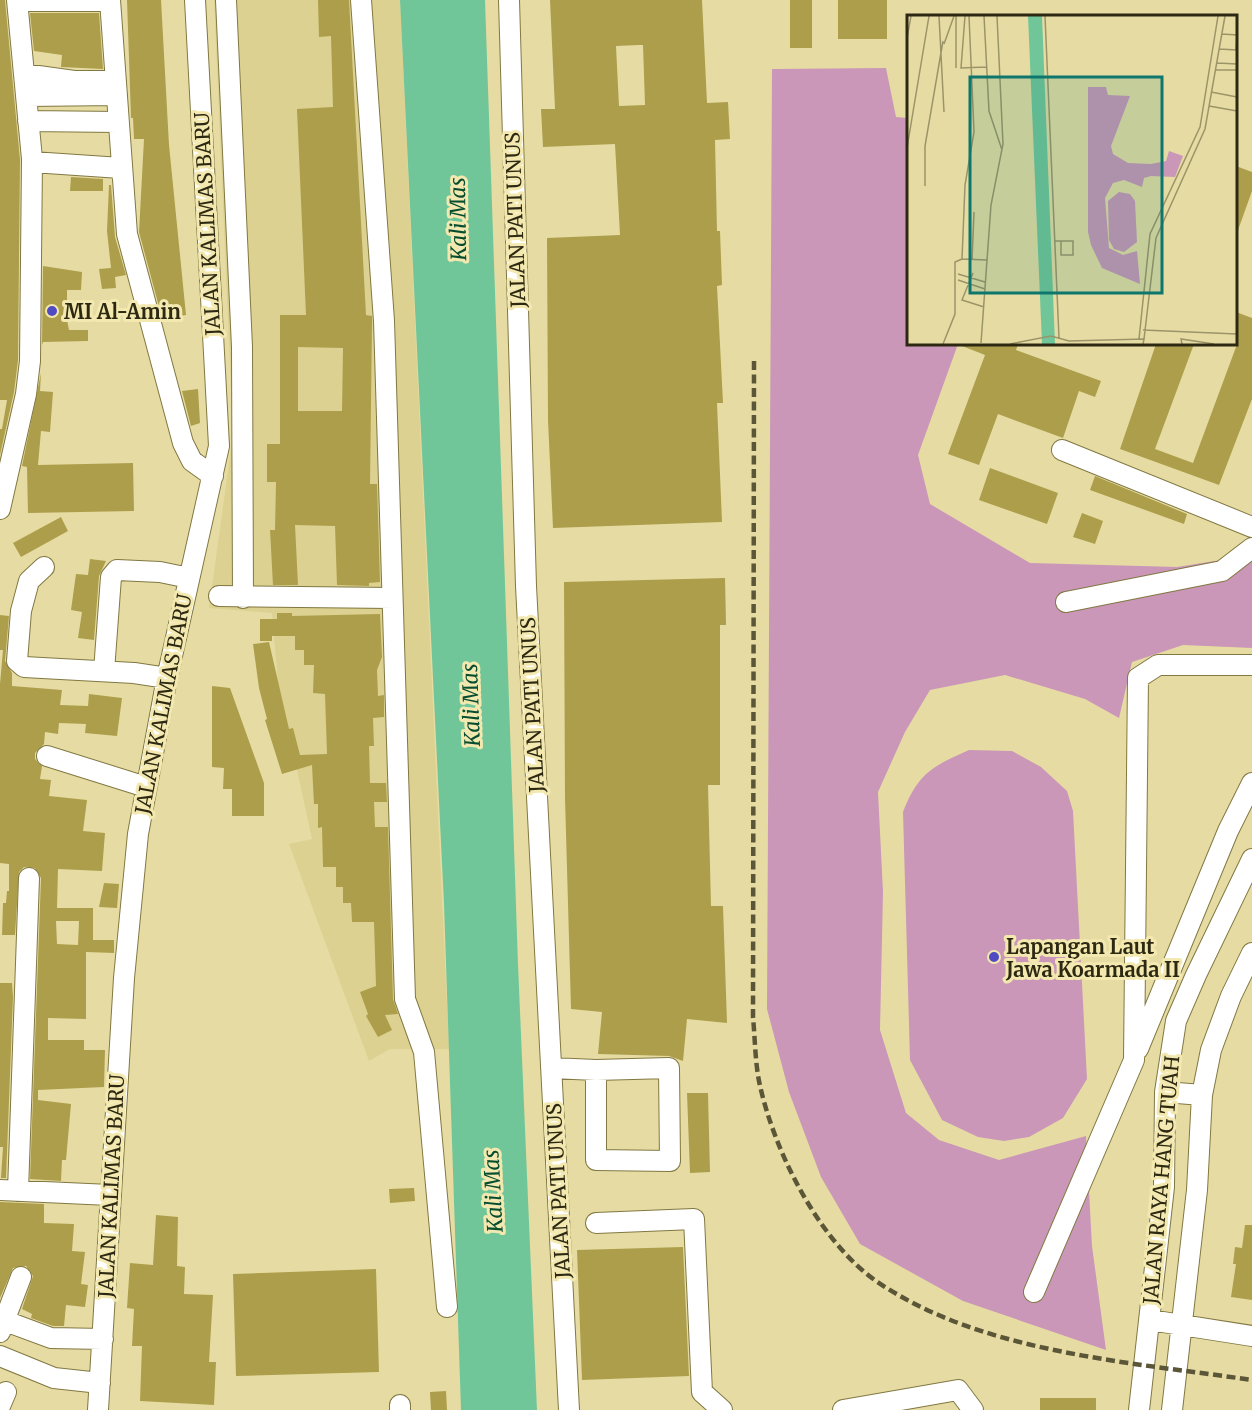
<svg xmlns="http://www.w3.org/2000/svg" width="1252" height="1410" font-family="Merriweather,serif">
	<rect width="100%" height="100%" fill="#e6dca3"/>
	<path fill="#dcd190" d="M214,0H400L449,1049H390L369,1061L289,844L312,839L278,683L272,613L209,608L233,434Z"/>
	<path fill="#ca97b8" d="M886,68L896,117L908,118V344H958L918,455L930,504L1030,563L1177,567L1252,555V648L1183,645L1132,662L1119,718L1085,699L1005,675L930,690L905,732L878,792L883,892L880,1030L906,1113L939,1140L999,1160L1086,1136L1092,1246L1106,1350L963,1301L860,1244L821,1177L789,1092L767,1009L772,69Z
		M969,750L1012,751L1041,767L1067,791L1073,811L1087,1079L1063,1118L1029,1137L1004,1141L978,1137L942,1120L910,1060L903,812C918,773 933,766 969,750Z"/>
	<path fill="#71c699" d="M400,0H485L518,964L537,1410H461L444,904Z"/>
	<path fill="#ad9e4b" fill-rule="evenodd" d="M0,0H5L20,160L18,360L14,392L0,455V429H2L7,400H0Z
		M127,0H161L169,145L186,315L162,318L139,232L144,139H134L133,118H131Z
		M318,0H349L366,315L372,316V322L370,484H377L380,582L369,583V586L337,585L335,526L295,525L298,585H273L270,530H275L276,482H267V444H280V315H306L297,109L333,107L331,36L319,37ZM298,347L343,348L342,411H298Z
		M550,0H702L707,103L728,102L730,139L715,140L717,231H720L722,285L717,286L723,403H717L722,522L553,528L548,420L547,238L620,235L615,144L543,147L541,109H555ZM639,45H643L645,105L619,106L616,46Z
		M790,0H812V48H790Z
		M838,0H887V39H838Z
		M30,13H99L103,69L61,67L62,55L34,51Z
		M1236,166L1252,172V191L1237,233Z
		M71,177L103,179V191H70Z
		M109,185H111L115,237L126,275L115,277L116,288L102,289L99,269L111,268L107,231Z
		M43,266L82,272L81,290H67V320L69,330H88V341L43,342L42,345Z
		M1236,312L1252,318V399L1219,485L1120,449L1156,344H1194L1155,449L1193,463L1236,347Z
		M957,344H1018L1016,350L1101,381L1095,397L1079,391L1063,438L998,414L979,465L948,454L985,355Z
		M41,373L40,391L53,392L50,432L41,431L38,465L133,463L134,511L28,513L27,467L22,466Z
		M198,389L200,423L191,426L182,391Z
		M990,468L1058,493L1047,524L979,500Z
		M1095,476L1187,514L1184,524L1090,490Z
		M1082,513L1103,521L1095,544L1073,537Z
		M61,517L68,531L21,557L13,543Z
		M90,559L106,561L99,576L94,640L78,638L82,612L71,610L76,574L88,575Z
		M725,578L726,625H720V785H708L711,906H723L727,1023L687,1019L683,1061L669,1056L598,1054L602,1012L571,1009L565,798L564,582Z
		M277,613H292V616L380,614L382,657L377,670L378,696L384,695V717L373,718L374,746H369L370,783H386L387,802H374L375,827H388L393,999L398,1014L385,1015L392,1030L378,1037L366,1016L368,1014L360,992L376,986L374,922H352L351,903H343V887H336V867H323L322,827L318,828V804H314L312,765L282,774L265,720L267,719L259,688L253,644L269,642L289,729L293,728L300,755L327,754L325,694L313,693L314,665H304V650H295V636H272V641H260V619H277Z
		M0,615L9,616L5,661L12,673V686L62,690L60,705L88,706L89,694L122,698L117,736L85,733L86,724L59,723L58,734L45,732L44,744L35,753V759L42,766L40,779L51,780L49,796L87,800L83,831L105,833L102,871L58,869L57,908H93V940H114V953L86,952V1019L48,1018V1040H84V1050H105L104,1087L38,1090V1100L71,1104L66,1160H62L61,1181L30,1179L41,878L35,868L24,867L19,872L15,935H2L3,903H6L7,891H9V864L0,863V684L3,650H0ZM56,921H79L78,945L57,944Z
		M212,686L230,688L264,783V816H232V789H223L224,768L212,767Z
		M104,883L119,884L117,908L99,907Z
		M0,983H12L13,997L6,1178H1L3,1147H0Z
		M687,1093H708L710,1172L690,1173Z
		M414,1188L415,1201L390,1203L389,1189Z
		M0,1202L44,1204V1223L74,1224L72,1251L85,1252L81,1284L88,1285L85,1307L66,1305L64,1326H53L31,1318L32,1314L22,1309L33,1276L26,1266L13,1268L0,1298Z
		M156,1215L178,1217L177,1266L185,1267L184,1294L213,1295L209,1362H216L214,1405L140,1401L142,1346H132L134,1309L127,1308L130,1263L153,1265Z
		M1245,1225H1252V1300L1231,1297L1236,1264H1233L1235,1247L1242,1248Z
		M683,1247L689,1376L582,1380L577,1250Z
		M376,1269L379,1372L236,1376L233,1274Z
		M446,1391L447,1410H431L430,1392Z
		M1040,1398H1096V1410H1040Z"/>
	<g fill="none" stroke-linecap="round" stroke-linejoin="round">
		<defs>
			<path id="minor" d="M110,0L127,234L183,443L192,461L213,476
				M226,0L242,347L243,598
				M361,0L384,321L405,999L424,1052L447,1307
				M509,0L526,586L569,1410
				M17,1H110
				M24,74L74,81H116
				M26,96L117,95
				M28,121L118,122
				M32,162L121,168
				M1062,450L1252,527
				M0,509L26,394L30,361L32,159L17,0
				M44,567L29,581L21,611L17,661L24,667L134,673L167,678
				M219,596L392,598
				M1066,602L1222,571L1252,548
				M104,671L111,577L117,570L160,572L189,578
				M47,756L146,787
				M1138,1049L1228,831L1252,783
				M551,1068L596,1070L669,1068L670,1161L596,1160V1070
				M1165,1092L1202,1095
				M0,1190L110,1195
				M18,1191L29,878
				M596,1223L694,1219L702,1392L722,1410
				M1034,1292L1134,1060L1138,678L1158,665H1252
				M0,1319L51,1338L103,1339
				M1150,1320L1252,1336
				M0,1332L21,1277
				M0,1356L54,1378L100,1383
				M400,1405V1410
				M0,1406L6,1392
				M98,1410L124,978L138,834L167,678L219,446L195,0
				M843,1410L958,1390L973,1410
				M1139,1410L1164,1187L1165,1092L1176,1021L1196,975L1252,859
				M1172,1410L1197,1190L1202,1095L1211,1050L1231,996L1252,953"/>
		</defs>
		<use href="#minor" stroke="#817842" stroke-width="22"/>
		<use href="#minor" stroke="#fff" stroke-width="20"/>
		<path stroke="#5b5637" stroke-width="4.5" stroke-dasharray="9 4.5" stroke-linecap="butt" d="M754,361L753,1017C755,1038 755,1060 759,1081C773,1149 818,1240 876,1281C981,1353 1130,1362 1252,1380"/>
	</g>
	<g fill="#514bc3" stroke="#f3e9b0" stroke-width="2">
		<circle cx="52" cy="311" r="6"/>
		<circle cx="994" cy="957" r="6"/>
	</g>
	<g text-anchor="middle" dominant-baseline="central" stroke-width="6" stroke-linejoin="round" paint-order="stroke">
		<g font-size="20" fill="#2c2812" stroke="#f3e9b0">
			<text transform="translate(515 220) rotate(-92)">JALAN PATI UNUS</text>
			<text transform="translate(207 224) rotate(-93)">JALAN KALIMAS BARU</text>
			<text transform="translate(163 704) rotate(-79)">JALAN KALIMAS BARU</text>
			<text transform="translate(532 705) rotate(-93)">JALAN PATI UNUS</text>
			<text transform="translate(1161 1180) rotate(-85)">JALAN RAYA HANG TUAH</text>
			<text transform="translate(111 1186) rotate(-87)">JALAN KALIMAS BARU</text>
			<text transform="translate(558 1191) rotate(-93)">JALAN PATI UNUS</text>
		</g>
		<g font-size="20" font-weight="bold" fill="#2c2812" stroke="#f3e9b0" text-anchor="start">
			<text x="64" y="311">MI Al-Amin</text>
			<text x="1006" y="946">Lapangan Laut<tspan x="1006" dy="23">Jawa Koarmada II</tspan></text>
		</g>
		<g font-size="21" font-style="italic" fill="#064d30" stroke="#f3e9b0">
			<text transform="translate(458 219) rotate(-91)">Kali Mas</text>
			<text transform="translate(471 705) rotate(-92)">Kali Mas</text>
			<text transform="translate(493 1191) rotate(-93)">Kali Mas</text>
		</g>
	</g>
	<g transform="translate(907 15)">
		<rect width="330" height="330" fill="#e6dca3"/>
		<path d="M181,72H199L201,80L223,81L204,131L206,139L221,148L244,149L259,146L262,136L276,141L268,162L244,161L237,163L235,172L217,165L206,168L198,183L202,233L216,240L230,236L233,269L195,253L184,230L181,217ZM212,177L223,179L228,186L230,227L217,237L207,234L202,225L201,186Z" fill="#ca97b8"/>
		<path d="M121,1H135L148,329H135Z" fill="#71c699"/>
		<path fill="none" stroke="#9c9469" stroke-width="1.5" d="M32,1L37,97M58,1L54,53L79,52M77,1L82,96L95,135M138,1L152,323M315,19L330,20L329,35M0,23L4,1M37,29L47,1M312,34L330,35M310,48L330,49M49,53V1M309,55H330M304,77L330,82M302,91L330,96M0,133L22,1M18,171V131L36,26M147,226H166V240H154V226M55,244L58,170L67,117L62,1M55,244L80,245M65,245L67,197M66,258L55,285L77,292M51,259L78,267M51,265L78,274M236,315L330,319M232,324L243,219L293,112L311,1M237,324L249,223L298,114L318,1M74,328L84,190L96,129L90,1M36,329L48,299V247L55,244M103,329L144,321L162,326L237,324L236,329M275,329L274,324L307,329"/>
		<path fill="#0f766e" fill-opacity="0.15" stroke="#0f766e" stroke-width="3" d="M63,62H255V278H63Z"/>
		<rect width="330" height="330" fill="none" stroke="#2c2812" stroke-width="3"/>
	</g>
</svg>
